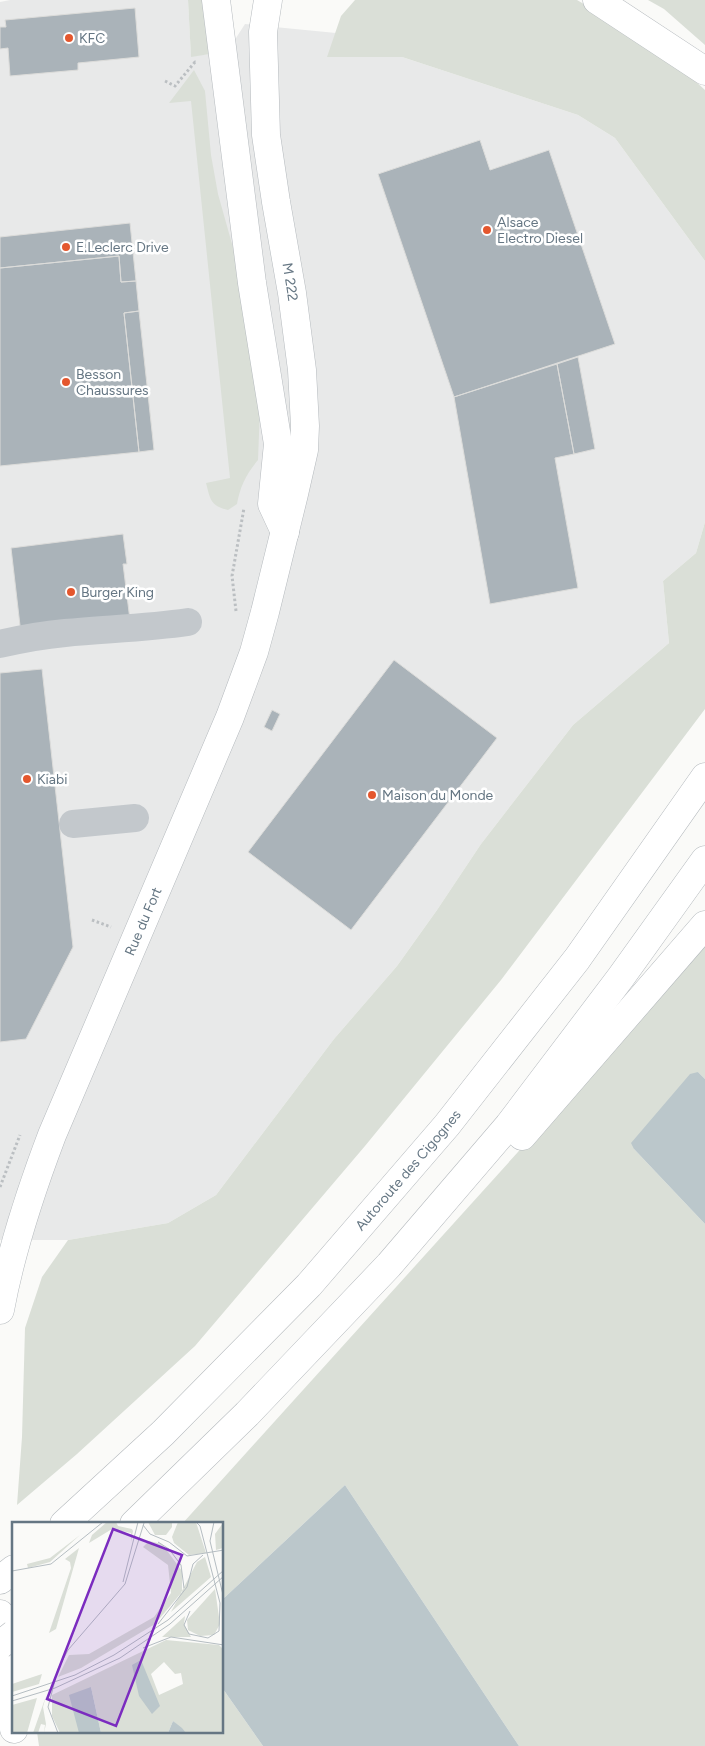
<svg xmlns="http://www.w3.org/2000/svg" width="705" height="1746" font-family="Figtree,sans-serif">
	<rect width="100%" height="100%" fill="#fafaf8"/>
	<path fill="#e8e9e9" d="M10,0H188L191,56L227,52L245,24L336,33L328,57H402L578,115L615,138L705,261V522L696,553L663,581L669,643L573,725L481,844L437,910L397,966L334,1039L216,1195L168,1223L68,1240H0V2Z"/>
	<path fill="#dadfd7" d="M188,0H203L210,54L191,57Z
		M355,0H577L660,49L705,90V261L615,138L578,115L402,57H327L341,16Z
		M648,0H705V45L664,9Z
		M194,70L205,91L211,155L218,194L241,276L260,408L258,460C246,474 240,487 237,504L228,510C210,506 210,498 206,483L230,478L191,101L169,103Z
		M705,522V709L501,980L365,1146L195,1346L77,1454L17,1505L22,1437L25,1328L42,1277L68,1240L168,1223L216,1195L334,1039L397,966L437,910L481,844L573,725L669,643L663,581L696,553Z
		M705,945V1079L698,1072L634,1149L705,1224V1746H519L345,1485L223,1599L222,1524H182Z
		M223,1689L263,1746H39L37,1732H222Z"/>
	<path fill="#bbc7cb" d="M698,1072L705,1079V1224L634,1149L631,1143L690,1074Z
		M345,1485L519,1746H263L223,1689V1599Z"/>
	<path fill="#aab3b9" stroke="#dcdcda" d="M135,8L139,57L78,63V70L10,76L8,48L0,49V27H6L5,20Z
		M480,140L490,170L549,150L615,344L454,397L378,174Z
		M130,223L136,281L121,282L119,256L0,268V237Z
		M119,256L121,282L136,281L139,311L124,313L139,452L0,466V268Z
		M139,311L154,450L139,452L124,313Z
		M578,357L595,449L574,454L557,364Z
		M557,364L574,454L555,458L578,588L490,604L454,397Z
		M123,534L127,564H123L130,620L21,634L11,548Z
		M394,660L497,738L351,930L248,852Z
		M42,669L73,947L26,1039L0,1042V673Z
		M272,710L280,714L272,731L264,727Z"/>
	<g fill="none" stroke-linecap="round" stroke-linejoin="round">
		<defs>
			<g id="major">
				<path d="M216,0L252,283L278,444L272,504L285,532"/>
				<path id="s1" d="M0,1310C11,1250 30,1193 52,1135L230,717L254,652L265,612L294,494L304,450L305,426L302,370L292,293L276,202L266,135L263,32L268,0"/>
				<path d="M0,1614L7,1691L14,1729"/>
			</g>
			<g id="highway">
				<path d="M597,0L705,71"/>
				<path d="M522,1136L705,925"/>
				<path id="s2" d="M64,1524L163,1433L309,1285L447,1125L577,959L705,777"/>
				<path d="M134,1524L247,1414L389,1265L509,1125L621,977L705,860"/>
				<path d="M0,1580L14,1569"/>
			</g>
		</defs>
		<use href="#major" stroke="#b5babe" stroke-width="29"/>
		<use href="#highway" stroke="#b4b9bd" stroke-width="29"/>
		<path stroke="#bbbfc2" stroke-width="3" stroke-dasharray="2.5 2.5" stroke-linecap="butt" d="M165,81L175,86L195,62L196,63
			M236,611L232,576L244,508
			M92,920L111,927
			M0,1187L20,1135"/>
		<path stroke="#c3c8cc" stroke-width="28" d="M0,644C21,639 43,635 65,633C106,629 147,628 188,622
			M73,824L135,818"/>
		<use href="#major" stroke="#fff" stroke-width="28"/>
		<use href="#highway" stroke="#fff" stroke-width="28"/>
		<defs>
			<path id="highway-bridge" d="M0,1645L14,1634"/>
		</defs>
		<use href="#highway-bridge" stroke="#b4b9bd" stroke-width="29" stroke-linecap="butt"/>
		<use href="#highway-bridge" stroke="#fff" stroke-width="28"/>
	</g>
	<g fill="#e4572e" stroke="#fff" stroke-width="2">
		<circle cx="69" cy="38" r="5"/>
		<circle cx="487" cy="230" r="5"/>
		<circle cx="66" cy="247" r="5"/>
		<circle cx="66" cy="382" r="5"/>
		<circle cx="71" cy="592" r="5"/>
		<circle cx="27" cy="779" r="5"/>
		<circle cx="372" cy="795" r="5"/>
	</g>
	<g text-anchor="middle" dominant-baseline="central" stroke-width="5" stroke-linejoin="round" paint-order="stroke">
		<g font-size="14" fill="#657683" stroke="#fff" text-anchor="start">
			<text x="79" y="38">KFC</text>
			<text x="497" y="222">Alsace<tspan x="497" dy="16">Electro Diesel</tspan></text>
			<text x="76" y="247">E.Leclerc Drive</text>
			<text x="76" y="374">Besson<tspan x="76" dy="16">Chaussures</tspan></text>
			<text x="81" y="592">Burger King</text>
			<text x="37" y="779">Kiabi</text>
			<text x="382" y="795">Maison du Monde</text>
		</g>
		<g font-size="14" fill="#657683" stroke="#fff">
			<text transform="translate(290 282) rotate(81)">M 222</text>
			<text stroke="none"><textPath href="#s1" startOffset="415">Rue du Fort</textPath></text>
			<text stroke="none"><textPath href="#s2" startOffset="494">Autoroute des Cigognes</textPath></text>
		</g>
	</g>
	<g transform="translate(12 1522)">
		<rect width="211" height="211" fill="#fafaf8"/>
		<path d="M95,0H104L106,4L120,7L121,9L119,20V11L100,7L77,21L80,13ZM136,0H160V5L154,13H143ZM166,0H184L194,31L177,33L162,21L160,15ZM211,1V26L204,28L203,12ZM68,13L38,40L16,46L15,42L38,36ZM137,19L150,22L170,49V70L143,102L69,146L46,155L57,133L77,132L142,95L159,71L156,43L131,25ZM67,26L44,107L37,111L59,46L58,40L53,37ZM193,35L199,55L159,90L185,40ZM203,67L208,102L202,113L188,114L176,108L175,98ZM173,94L172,102L179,115H150ZM154,118L207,123L211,127V211H174L161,199L156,211H89L79,165L67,211H48L40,194V173ZM152,140L163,152L169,151L171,162L147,173L139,152ZM30,152L27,162L0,170V162ZM34,174L31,185L34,202L32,211L33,203L29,202L26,211H21ZM25,176L15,211H0V183Z" fill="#dadfd7" fill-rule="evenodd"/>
		<path d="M129,138L148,184L140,192L127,174L120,143ZM79,165L89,211H67L57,173ZM161,199L170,206L174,211H156Z" fill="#bbc7cb"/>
		<path fill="none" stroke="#b5bdc2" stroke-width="1" d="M202,0L198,19L212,77M131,3L138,12L157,20L175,34L212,28M146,20L157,27L169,43L172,66M0,49L39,42L91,0M111,60L126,0M178,89L172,103L177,112L196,116L207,109L208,81L188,4L184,0M146,102L175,65L181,42L191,33M131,126L159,115L212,123M0,174L63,153L102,133L156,98L212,48M0,179L43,166L108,136L158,102L212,54M46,211L36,185L46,147L56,128L113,62L132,1"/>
		<path fill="#7b2cbf" fill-opacity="0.15" stroke="#7b2cbf" stroke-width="2.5" d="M101,7L170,33L104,204L35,177Z"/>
		<rect width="211" height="211" fill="none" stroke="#657683" stroke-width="2.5"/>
	</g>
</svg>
